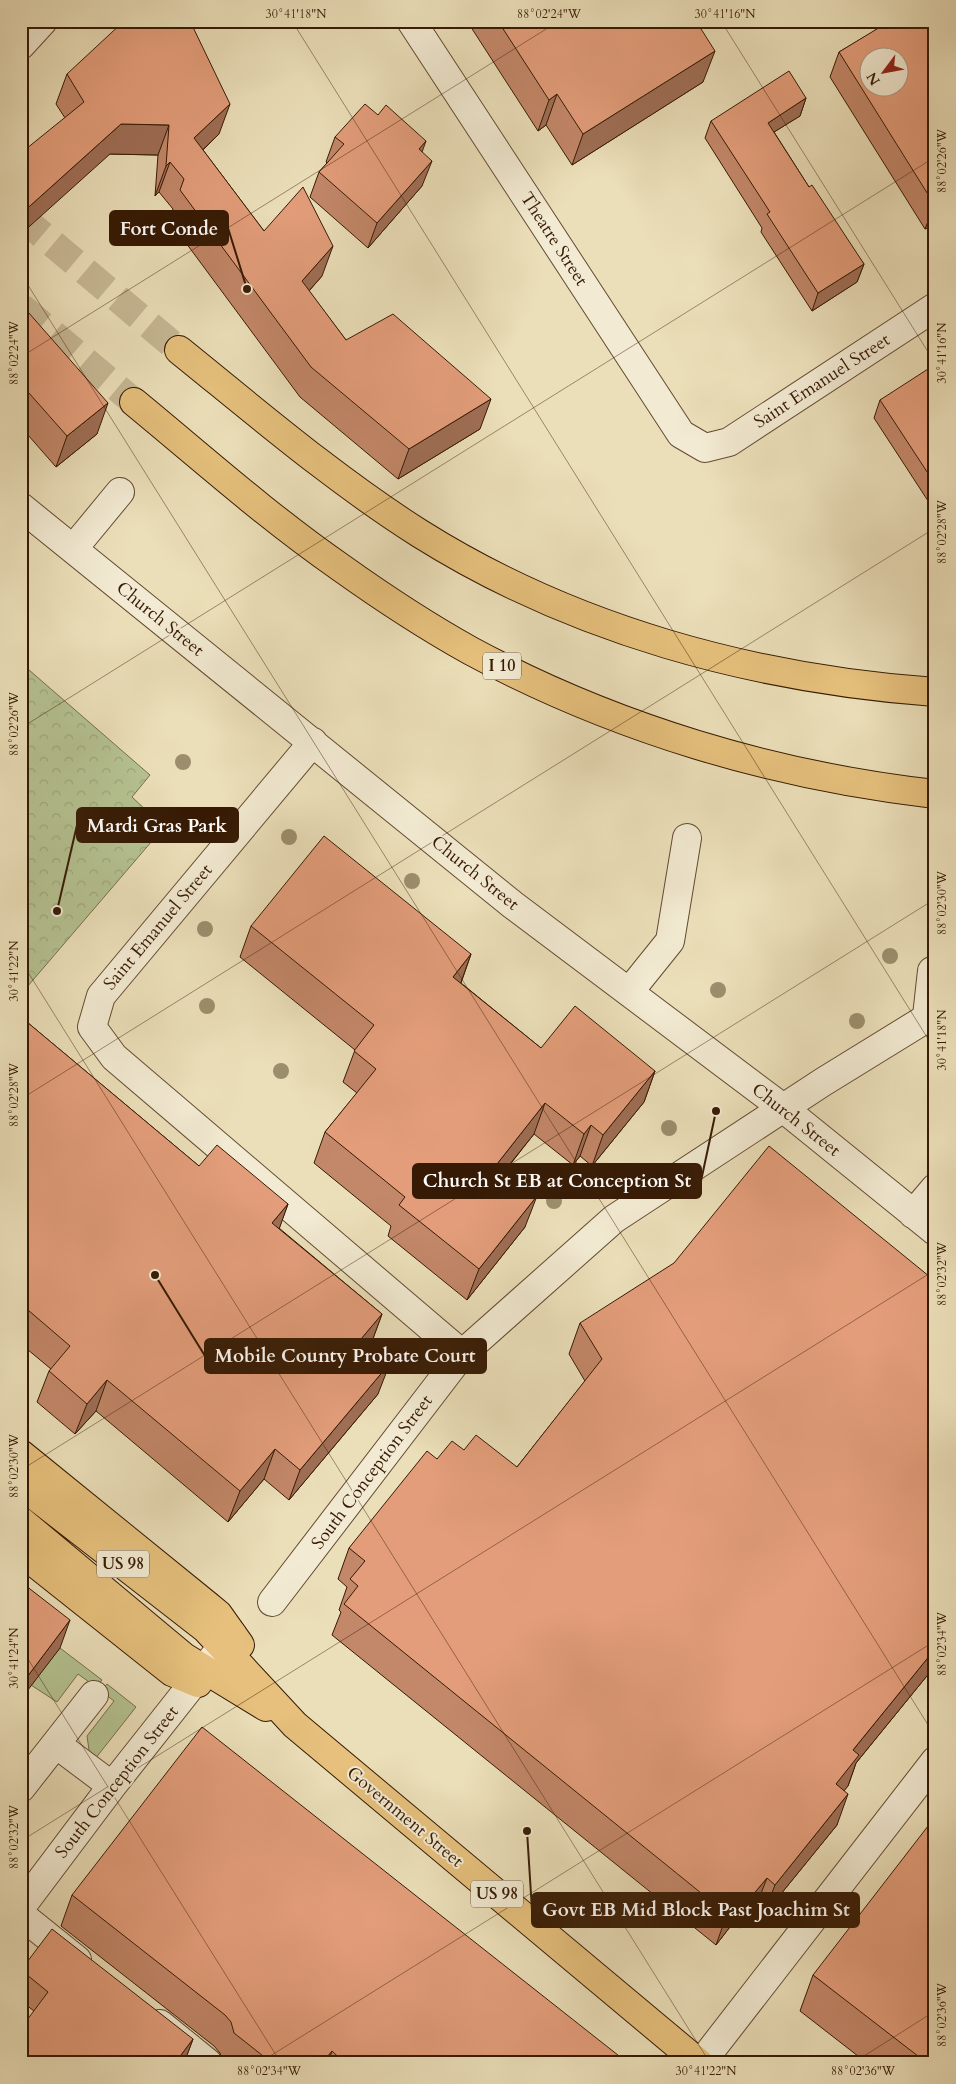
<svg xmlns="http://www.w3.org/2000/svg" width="956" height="2084" font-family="Cardo,serif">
	<defs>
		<pattern id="park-crowns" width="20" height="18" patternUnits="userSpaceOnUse" patternTransform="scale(1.25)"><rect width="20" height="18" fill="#b5c291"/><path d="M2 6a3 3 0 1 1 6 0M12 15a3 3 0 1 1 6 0" fill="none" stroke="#9ca67b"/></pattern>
	</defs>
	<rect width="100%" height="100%" fill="#ebdfb9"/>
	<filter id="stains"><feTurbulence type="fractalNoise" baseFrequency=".004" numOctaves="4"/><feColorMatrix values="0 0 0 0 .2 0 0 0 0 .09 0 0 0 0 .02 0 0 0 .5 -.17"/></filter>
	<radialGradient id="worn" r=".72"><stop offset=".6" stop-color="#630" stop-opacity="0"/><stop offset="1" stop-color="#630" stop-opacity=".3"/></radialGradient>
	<path fill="url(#park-crowns)" stroke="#766e4a" d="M21,663L150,775L132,797L164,827L21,994Z"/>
	<path fill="#b5c291" stroke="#766e4a" d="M60,1648L102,1680L96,1687L78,1674L57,1702L31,1685Z
		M107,1684L136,1707L91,1764L87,1736L114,1701L101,1691Z"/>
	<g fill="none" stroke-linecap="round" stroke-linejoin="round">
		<path stroke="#c7b895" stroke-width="28" stroke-dasharray="28 14" stroke-linecap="butt" d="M21,217L179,350
			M21,307L134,402"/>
		<defs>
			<path id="minor" d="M411,21L681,434L705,448L729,442L935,307
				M21,45L43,21
				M21,507L513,905L783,1108L935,1231
				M73,549L120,492
				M313,742L101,996L92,1027L114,1057L462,1354
				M629,992L670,941L687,838
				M927,1016L932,971
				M913,1214L935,1188
				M272,1602L462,1354L614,1219L823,1082L935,1013
				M56,1744L112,1786
				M21,1788L94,1695
				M21,1907L112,1786L232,1634
				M21,1915L77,1960
				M160,2024L208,2063
				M701,2063L935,1761"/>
			<path id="major" d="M21,1454L207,1605L218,1614L240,1645
				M21,1485L206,1629L295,1725L699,2063
				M21,1521L184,1657L266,1707
				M21,1552L172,1672L198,1683"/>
			<path id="highway" d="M179,350C257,413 334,479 419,533C573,630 754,679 935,692
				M134,402C202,458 268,517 340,567C382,597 426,626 471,651C614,728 774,776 935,794"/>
		</defs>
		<use href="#minor" stroke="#634b31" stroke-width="30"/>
		<use href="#major" stroke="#361a04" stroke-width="30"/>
		<use href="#highway" stroke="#361a04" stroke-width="30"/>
		<use href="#minor" stroke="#f2ead2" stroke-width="28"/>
		<use href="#major" stroke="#e6c07c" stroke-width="28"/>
		<use href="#highway" stroke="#e6c07c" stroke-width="28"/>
	</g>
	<g fill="#9c8e6d">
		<circle cx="183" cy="762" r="8"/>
		<circle cx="289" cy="837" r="8"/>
		<circle cx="412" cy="881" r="8"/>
		<circle cx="205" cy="929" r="8"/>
		<circle cx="890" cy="956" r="8"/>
		<circle cx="718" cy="990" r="8"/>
		<circle cx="207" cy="1006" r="8"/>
		<circle cx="857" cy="1021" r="8"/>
		<circle cx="281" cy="1071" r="8"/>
		<circle cx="669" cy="1128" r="8"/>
		<circle cx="554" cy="1201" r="8"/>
	</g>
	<path fill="#c38769" stroke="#361a04" d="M467,21H696L703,82L572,165L546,125L538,131Z
		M873,21H935V224L925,229L830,77L839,52L876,30L872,24Z
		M67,74L219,134L203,150L264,231L322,276L309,291L346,340L480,429L398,479L300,397L169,220L173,209L159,192L155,196L158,155L110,154L65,118L56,104Z
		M806,98L800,116L774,132L809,187L864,264L857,282L812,311L761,232L762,228L705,138L711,121Z
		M335,137L422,152V186L368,248L310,197L319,172L327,163L326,162Z
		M21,304L97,434L56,467L21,427Z
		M935,374V505L932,507L874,418L880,400Z
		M251,926L471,954L461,983L541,1048L655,1071L644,1102L592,1166L580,1156L573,1165L534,1134L505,1171L525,1227L467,1300L388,1236L391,1226L314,1163L325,1132L357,1093L343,1082L355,1050L240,957Z
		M21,1017L199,1166L288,1204L279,1228L382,1314L371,1344L369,1346L378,1394L289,1500L264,1479L228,1522L96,1411L75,1434L37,1402L49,1371L51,1369L21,1344Z
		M935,1281V1666L856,1763L848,1786L844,1790L837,1825L763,1916L755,1909L740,1928L733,1923L716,1945L332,1635L341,1612L339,1610L347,1587L338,1579L349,1548L437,1459L464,1450L517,1467L585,1381L569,1354L580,1323Z
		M72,1895L628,2063H223L220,2053L214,2046L61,1926Z
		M21,1970L193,2039L184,2063L34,2011L21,2001Z
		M813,1975L935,2063H867L800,2011Z"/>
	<path fill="#9f6e55" stroke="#361a04" d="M715,51L703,82L572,165L583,134Z
		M557,94L546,125L538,131L549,100Z
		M806,98L800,116L761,140L768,123Z
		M230,104L219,134L184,168L194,138Z
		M121,124L169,125L158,155L110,154L21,234V214Z
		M426,141L417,166L419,149Z
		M432,161L422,186L368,248L377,223Z
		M170,162L159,192L155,196L166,166Z
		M935,204V224L925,229Z
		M333,246L322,276L291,311L302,281Z
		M864,264L857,282L812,311L818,293Z
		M491,399L480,429L398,479L409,449Z
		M108,403L97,434L56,467L67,436Z
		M935,499V505L932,507Z
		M471,954L460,985L453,977Z
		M655,1071L644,1102L592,1166L603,1135Z
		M545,1103L534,1134L485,1195L497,1164Z
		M591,1125L580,1156L573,1165L584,1134Z
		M537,1196L525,1227L467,1300L479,1269Z
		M288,1204L277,1235L272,1223Z
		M382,1314L371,1344L350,1370L361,1339Z
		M390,1363L378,1394L289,1500L300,1470Z
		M107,1380L96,1411L75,1434L87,1404Z
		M275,1449L264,1479L228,1522L240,1491Z
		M70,1620L60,1648L21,1699V1685Z
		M935,1649V1666L856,1763L848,1786L825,1815L836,1784L853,1750Z
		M848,1794L837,1825L763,1916L775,1885Z
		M767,1878L755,1909L740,1928L751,1897Z
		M745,1892L733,1923L716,1945L727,1914Z
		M193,2039L184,2063H175Z
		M332,2051L328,2063H322Z"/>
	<path fill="#e39d7a" stroke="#361a04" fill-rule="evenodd" d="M124,21H190L230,104L194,138L264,231L303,187L333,246L302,281L346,340L393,314L491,399L409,449L311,367L180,190L184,179L170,162L166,166L169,125L121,124L21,214V153L84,102L67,74Z
		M498,21H696L715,51L583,134L557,94L549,100Z
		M890,21H935L934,204L839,52ZM868,58H898V88H868Z
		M789,71L806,98L768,123L809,187L812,185L864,264L818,293L767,214L770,212L711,121Z
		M365,104L378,115L386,105L426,141L419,149L432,161L377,223L319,172L344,144L335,137Z
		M21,304L108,403L67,436L21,384Z
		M928,369L933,376L935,374V484L880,400Z
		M324,836L471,954L453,977L541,1048L575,1006L655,1071L603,1135L591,1125L584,1134L545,1103L497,1164L537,1196L479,1269L399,1205L405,1197L325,1132L376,1069L354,1051L374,1025L251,926Z
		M21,1017L199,1166L217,1145L288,1204L272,1223L382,1314L361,1339L390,1363L300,1470L275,1449L240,1491L107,1380L87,1404L49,1371L70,1346L21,1304Z
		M769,1146L935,1281V1649L853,1750L859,1755L836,1784L848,1794L775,1885L767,1878L751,1897L745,1892L727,1914L344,1604L358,1586L350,1579L365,1561L349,1548L427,1451L437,1459L452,1441L464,1450L476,1435L517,1467L602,1359L580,1323L674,1263Z
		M21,1582L70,1620L21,1685Z
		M202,1727L628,2063H345L332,2051L322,2063H272L234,2033L231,2022L225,2015L72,1895Z
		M935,1817V2063H927L813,1975Z
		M52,1929L193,2039L175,2063H21V2028L48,1992L21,1970Z"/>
	<path fill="none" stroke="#361a04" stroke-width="1" stroke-opacity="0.45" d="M292,21L935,1050M721,21L935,363M21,274L935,1736M21,357L559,21M21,728L935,157M21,961L710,2063M21,1099L935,528M21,1470L935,899M21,1648L281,2063M21,1841L935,1270M259,2063L935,1641M853,2063L935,2011"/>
	<g text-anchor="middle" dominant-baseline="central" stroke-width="4" stroke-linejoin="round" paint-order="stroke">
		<g fill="#f2ead2" stroke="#6e5842" stroke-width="1">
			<rect x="483" y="652.5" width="38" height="27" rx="4"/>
			<rect x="97" y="1550.5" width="52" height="27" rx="4"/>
			<rect x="471" y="1880.5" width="52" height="27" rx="4"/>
		</g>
		<g font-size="16" font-weight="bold" fill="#361a04">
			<text x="502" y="666">I 10</text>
			<text x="123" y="1564">US 98</text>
			<text x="497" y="1894">US 98</text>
		</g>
		<g font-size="18" fill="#361a04" stroke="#f2ead2">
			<text transform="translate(554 239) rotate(57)">Theatre Street</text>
			<text transform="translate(822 381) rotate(-33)">Saint Emanuel Street</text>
			<text transform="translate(160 619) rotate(39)">Church Street</text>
			<text transform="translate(475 873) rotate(39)">Church Street</text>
			<text transform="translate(158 927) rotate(-50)">Saint Emanuel Street</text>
			<text transform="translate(796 1120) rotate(38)">Church Street</text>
			<text transform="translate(372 1472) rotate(-53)">South Conception Street</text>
			<text transform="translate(117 1782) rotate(-52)">South Conception Street</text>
			<text transform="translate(405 1817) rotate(40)">Government Street</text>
		</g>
	</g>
	<path fill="none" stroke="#361a04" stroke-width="2" d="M247 289L228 228M57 911L77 825M716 1111L701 1181M155 1275L205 1356M527 1831L532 1910"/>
	<g fill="#361a04" stroke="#f2ead2" stroke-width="2">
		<circle cx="247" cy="289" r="5"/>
		<circle cx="57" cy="911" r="5"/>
		<circle cx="716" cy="1111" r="5"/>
		<circle cx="155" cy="1275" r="5"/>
		<circle cx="527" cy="1831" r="5"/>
	</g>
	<g fill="#361a04" stroke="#361a04" stroke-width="2">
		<rect x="110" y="211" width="118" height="34" rx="5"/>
		<rect x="77" y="808" width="161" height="34" rx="5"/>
		<rect x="413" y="1164" width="288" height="34" rx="5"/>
		<rect x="205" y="1339" width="281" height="34" rx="5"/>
		<rect x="532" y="1893" width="327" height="34" rx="5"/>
	</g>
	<g font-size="19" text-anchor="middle" font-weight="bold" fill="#fff">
		<text x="169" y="235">Fort Conde</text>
		<text x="157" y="832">Mardi Gras Park</text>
		<text x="557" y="1187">Church St EB at Conception St</text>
		<text x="345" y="1362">Mobile County Probate Court</text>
		<text x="696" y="1916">Govt EB Mid Block Past Joachim St</text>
	</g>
	<rect width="956" height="2084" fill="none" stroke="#ebdfb9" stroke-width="55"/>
	<g transform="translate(884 72) rotate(238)"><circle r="24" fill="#f2ead2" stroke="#a79780"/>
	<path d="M0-4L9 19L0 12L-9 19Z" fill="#8f2418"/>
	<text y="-8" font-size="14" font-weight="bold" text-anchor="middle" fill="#361a04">N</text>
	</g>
	<rect x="28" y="28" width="900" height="2028" fill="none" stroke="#361a04" stroke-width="2"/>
	<g font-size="12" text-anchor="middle" fill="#361a04">
		<text x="296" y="18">30°41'18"N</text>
		<text x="549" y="18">88°02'24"W</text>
		<text x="725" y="18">30°41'16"N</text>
		<text transform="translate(942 161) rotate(-90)" y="4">88°02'26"W</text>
		<text transform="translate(942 353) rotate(-90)" y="4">30°41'16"N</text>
		<text transform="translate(14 353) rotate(-90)" y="4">88°02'24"W</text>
		<text transform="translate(942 532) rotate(-90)" y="4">88°02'28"W</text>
		<text transform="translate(14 724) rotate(-90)" y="4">88°02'26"W</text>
		<text transform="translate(942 903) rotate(-90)" y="4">88°02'30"W</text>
		<text transform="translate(14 971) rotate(-90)" y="4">30°41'22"N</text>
		<text transform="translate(942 1040) rotate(-90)" y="4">30°41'18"N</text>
		<text transform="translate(14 1095) rotate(-90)" y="4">88°02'28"W</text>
		<text transform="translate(942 1274) rotate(-90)" y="4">88°02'32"W</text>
		<text transform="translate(14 1466) rotate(-90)" y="4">88°02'30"W</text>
		<text transform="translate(942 1644) rotate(-90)" y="4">88°02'34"W</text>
		<text transform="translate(14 1658) rotate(-90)" y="4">30°41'24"N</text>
		<text transform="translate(14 1837) rotate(-90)" y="4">88°02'32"W</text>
		<text transform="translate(942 2015) rotate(-90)" y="4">88°02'36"W</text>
		<text x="269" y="2075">88°02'34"W</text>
		<text x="706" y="2075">30°41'22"N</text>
		<text x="863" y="2075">88°02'36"W</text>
	</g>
	<rect width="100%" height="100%" filter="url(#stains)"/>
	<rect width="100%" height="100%" fill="url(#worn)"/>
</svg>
